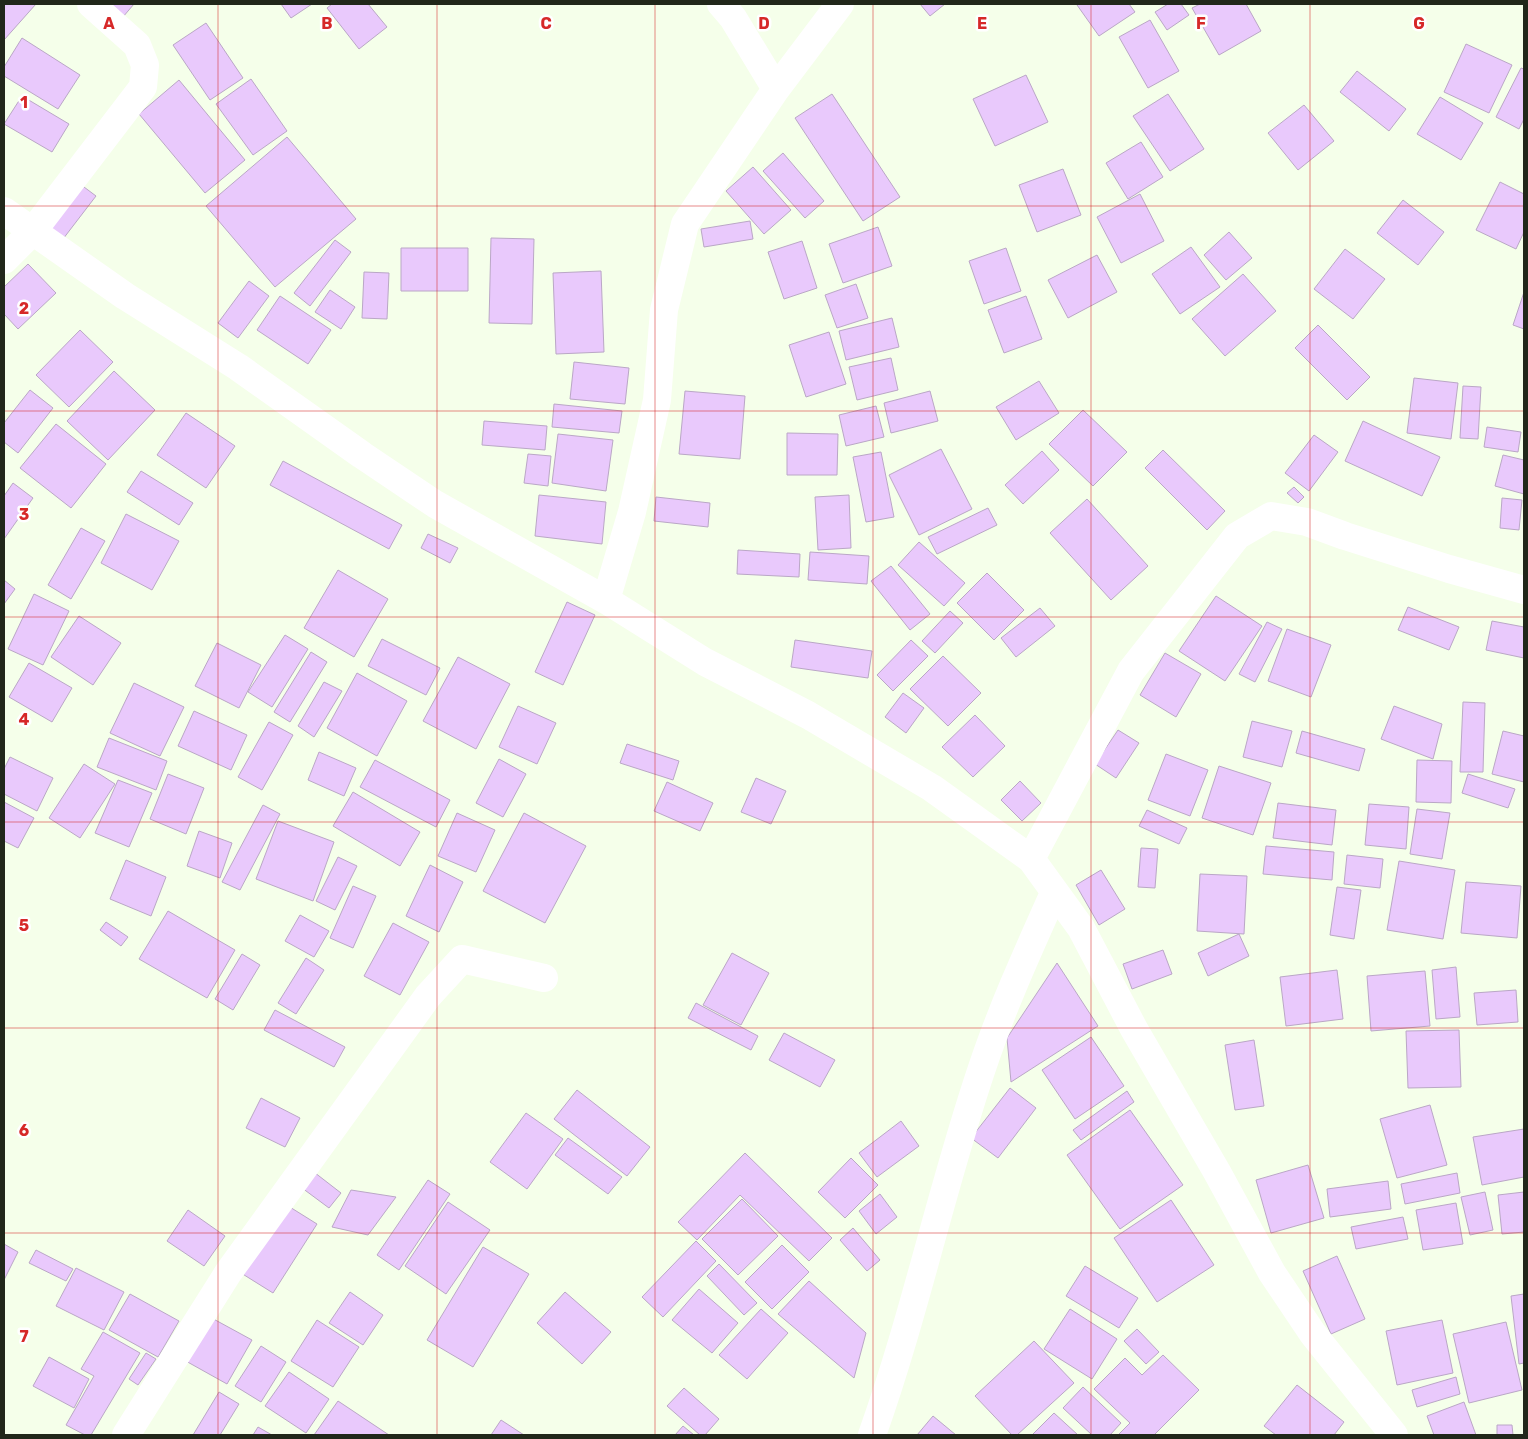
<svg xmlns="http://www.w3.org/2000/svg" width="1528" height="1439" font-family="Rubik,sans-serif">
	<rect width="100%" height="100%" fill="#f5ffea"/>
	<path fill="#e9c9fc" stroke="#baa7c6" d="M4,4H36L4,40Z
		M94,4H134L117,24Z
		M281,4H312L291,18Z
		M332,4H368L387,27L359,49L327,8Z
		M920,4H945L930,16Z
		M1078,4H1129L1135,12L1099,36L1077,5Z
		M1168,4H1181L1189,15L1167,30L1155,12Z
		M1200,4H1246L1261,31L1219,55L1192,8Z
		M1150,20L1179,71L1148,88L1119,37Z
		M206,23L243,78L210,100L173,45Z
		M22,38L80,75L58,109L4,76V67Z
		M1466,44L1512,65L1489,113L1444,92Z
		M1521,68L1524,69V119L1519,129L1496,117Z
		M1357,71L1406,109L1389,131L1340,92Z
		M1026,75L1048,122L995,146L973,99Z
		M251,79L287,131L253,155L216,104Z
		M179,80L245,160L205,193L139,114Z
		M832,94L900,197L863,221L795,118Z
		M1168,94L1204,149L1170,171L1133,116Z
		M22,96L69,124L52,152L4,124Z
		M1440,97L1483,123L1461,160L1417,134Z
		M1304,105L1334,141L1298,170L1268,133Z
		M287,137L356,219L275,287L206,206Z
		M1141,142L1163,177L1128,199L1106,163Z
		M783,153L824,201L805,218L763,171Z
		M753,167L791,210L764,234L726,191Z
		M1063,169L1081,215L1037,232L1019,185Z
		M76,181L96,196L63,239L44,224Z
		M1500,182L1524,194V232L1516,249L1476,230Z
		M1140,194L1164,241L1121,263L1097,217Z
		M1403,200L1444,232L1418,265L1377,233Z
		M750,221L753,239L704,247L701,229Z
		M878,227L892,266L843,283L829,244Z
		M1229,232L1252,258L1226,280L1204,255Z
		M491,238L534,239L532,324L489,323Z
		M335,240L351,252L310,306L294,293Z
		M802,241L817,288L784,299L768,252Z
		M1191,247L1220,287L1180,314L1152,274Z
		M401,248H468V291H401Z
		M1006,248L1021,291L984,304L969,261Z
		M1345,249L1385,279L1353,319L1314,289Z
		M1097,255L1117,292L1068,318L1048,280Z
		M28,264L56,293L18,329L4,314V287Z
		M601,271L604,352L556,354L553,273Z
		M364,272L389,273L387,319L362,318Z
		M1243,274L1276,311L1225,356L1192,319Z
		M249,281L269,296L238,338L218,323Z
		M856,284L868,318L837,328L825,295Z
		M330,290L355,307L341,329L315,312Z
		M1524,292V329L1513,325Z
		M280,296L331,330L308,364L257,330Z
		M1026,296L1042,339L1004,353L988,310Z
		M892,318L899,347L846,360L839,331Z
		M1318,325L1370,377L1347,400L1295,348Z
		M80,330L113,362L69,407L36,375Z
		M829,332L846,384L806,397L789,345Z
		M891,358L898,390L857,400L849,367Z
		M574,362L629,368L625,404L570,399Z
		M114,371L155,410L108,460L67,421Z
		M1414,378L1458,383L1451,439L1407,433Z
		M1039,381L1059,413L1016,440L996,407Z
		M1463,386L1481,387L1478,439L1460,438Z
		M30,390L53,408L18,453L4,442V423Z
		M685,391L745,396L740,459L679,454Z
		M930,391L938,421L891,433L884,403Z
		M554,404L622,411L619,433L552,427Z
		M876,406L884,437L846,446L839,415Z
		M1083,410L1127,452L1093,486L1049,444Z
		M186,413L235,446L206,488L157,455Z
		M484,421L547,426L545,450L482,445Z
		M1363,421L1440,457L1422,496L1345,461Z
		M56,424L106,464L71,508L20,468Z
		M1487,427L1521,432L1518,452L1484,447Z
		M787,433L838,434L837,475H787Z
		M558,434L613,440L606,491L552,483Z
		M1314,435L1338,452L1309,491L1285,473Z
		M941,449L972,509L919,535L889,475Z
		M1163,450L1225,511L1207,530L1145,468Z
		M1042,451L1059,470L1023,504L1005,485Z
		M881,452L894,517L866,522L853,457Z
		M528,454L551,456L548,486L524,483Z
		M1503,455L1524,460V494L1495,486Z
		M283,461L402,525L389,549L270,485Z
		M141,471L193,503L179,525L127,492Z
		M13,483L33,498L4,539V496Z
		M1294,487L1304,497L1298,503L1287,493Z
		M539,495L606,502L602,544L535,536Z
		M849,495L851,548L818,550L815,497Z
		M656,497L710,503L708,527L654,521Z
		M1502,498L1522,500L1519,530L1500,528Z
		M1087,499L1148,566L1111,600L1050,533Z
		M988,508L997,525L937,554L928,537Z
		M126,514L179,541L152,590L101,563Z
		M81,528L105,541L71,599L48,585Z
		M428,534L458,548L450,563L421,548Z
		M919,542L965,583L944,606L898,565Z
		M738,550L800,554L799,577L737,574Z
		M810,552L869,556L867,584L808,580Z
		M891,566L930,614L910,630L871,581Z
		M338,570L388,599L354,657L304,628Z
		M987,573L1024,610L994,640L957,603Z
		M4,580L15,589L4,604Z
		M34,594L69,611L43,665L8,649Z
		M1216,596L1262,626L1225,681L1179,651Z
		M567,602L595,615L563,685L535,672Z
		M1408,607L1459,627L1449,650L1398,630Z
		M1040,608L1055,626L1016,657L1001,638Z
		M950,611L963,623L935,653L922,641Z
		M79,616L121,643L93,685L51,657Z
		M1492,621L1524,627V658L1486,650Z
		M1267,622L1282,629L1255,682L1239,674Z
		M1287,629L1331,645L1311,697L1268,681Z
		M285,635L308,649L272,707L248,692Z
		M382,639L440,668L426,695L368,666Z
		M795,640L872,651L868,678L791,667Z
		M911,640L928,656L893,691L877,675Z
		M217,643L261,665L239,708L195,686Z
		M311,652L327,662L290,722L274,712Z
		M1165,653L1201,674L1176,717L1140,695Z
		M943,656L981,693L948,726L910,689Z
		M458,657L510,684L476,749L423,721Z
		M29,663L72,688L52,722L9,697Z
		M357,673L407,701L377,756L327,728Z
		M324,682L342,691L314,737L298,726Z
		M134,683L184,707L160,756L110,733Z
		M903,693L924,708L906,733L885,717Z
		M1463,702L1485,703L1483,772H1460Z
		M518,706L556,723L537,764L499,747Z
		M1394,706L1442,724L1433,759L1381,739Z
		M194,711L247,735L231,770L178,746Z
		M975,715L1005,746L973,777L942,747Z
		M1252,721L1292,731L1282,767L1243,757Z
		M269,722L293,735L262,790L238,777Z
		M1118,730L1139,743L1116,778L1095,764Z
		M1302,731L1365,749L1359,771L1296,753Z
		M1503,731L1524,736V782L1492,774Z
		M109,738L167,761L156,790L97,767Z
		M627,744L679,761L673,780L620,763Z
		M319,752L356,768L344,796L308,780Z
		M1166,754L1208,770L1190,816L1148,800Z
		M10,757L53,778L37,811L4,794V769Z
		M499,759L526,774L503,817L476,803Z
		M375,760L450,800L436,827L360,787Z
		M1417,760L1452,761L1451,803L1416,802Z
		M84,764L115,784L80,838L49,818Z
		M1219,766L1271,783L1253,835L1202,818Z
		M168,774L204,788L186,834L150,819Z
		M1468,774L1515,789L1508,808L1462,793Z
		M756,778L786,791L771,824L741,812Z
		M118,780L152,793L129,847L95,833Z
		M1020,781L1041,803L1022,821L1001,800Z
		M667,782L713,803L700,831L654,811Z
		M353,792L420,832L400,866L333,826Z
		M4,802L34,818L18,848L4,841Z
		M1278,803L1336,810L1332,845L1273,838Z
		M1369,804L1409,807L1406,849L1365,845Z
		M263,805L280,814L240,890L222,882Z
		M1417,809L1450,813L1442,859L1410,854Z
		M1147,810L1187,828L1179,844L1139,826Z
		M457,813L495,830L476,872L438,856Z
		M524,813L586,846L545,923L483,891Z
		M278,821L334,842L313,901L256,879Z
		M199,831L232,843L220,878L187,866Z
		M1266,846L1334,852L1332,880L1263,874Z
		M1141,848L1158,849L1155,888L1138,887Z
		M1347,855L1383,859L1380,888L1344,884Z
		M338,857L357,866L335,910L316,901Z
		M126,860L166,877L151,916L110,899Z
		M1399,861L1455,870L1443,939L1387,930Z
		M430,865L463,882L439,932L406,916Z
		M1101,870L1125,909L1099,925L1076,885Z
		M1200,874L1247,876L1244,934L1197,931Z
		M1466,882L1521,886L1517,938L1461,933Z
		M353,886L376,896L353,948L330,938Z
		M1337,887L1361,890L1354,939L1330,935Z
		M168,911L235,950L207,998L139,959Z
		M300,915L329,931L314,957L285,941Z
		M106,922L128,937L121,946L100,930Z
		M393,923L429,942L400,995L364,976Z
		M1239,934L1249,956L1208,976L1198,953Z
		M1163,950L1172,974L1132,989L1123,964Z
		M732,953L769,973L741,1025L703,1005Z
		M242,954L260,965L233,1010L215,999Z
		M306,958L324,970L296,1014L278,1003Z
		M1057,963L1098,1026L1011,1082L1007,1038Z
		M1456,967L1460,1017L1436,1019L1432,970Z
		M1337,970L1343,1019L1286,1026L1280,977Z
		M1425,971L1430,1026L1371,1031L1367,976Z
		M1516,990L1518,1022L1477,1025L1474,993Z
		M696,1003L758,1036L751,1050L688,1018Z
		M275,1010L345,1047L334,1067L264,1030Z
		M1459,1030L1461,1087L1408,1088L1406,1031Z
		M784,1033L835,1060L820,1087L769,1060Z
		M1091,1037L1124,1086L1075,1119L1042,1070Z
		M1254,1040L1264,1106L1235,1110L1225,1045Z
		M1010,1088L1036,1108L998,1158L971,1138Z
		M577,1090L650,1147L627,1176L554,1119Z
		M1127,1091L1134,1102L1081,1140L1073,1130Z
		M261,1098L300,1118L285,1147L246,1128Z
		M1430,1105L1447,1165L1397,1178L1380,1119Z
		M1130,1110L1183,1185L1120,1229L1067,1155Z
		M526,1113L563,1139L527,1189L490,1162Z
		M901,1121L919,1146L877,1177L859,1153Z
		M1524,1129V1177L1482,1185L1473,1137Z
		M568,1138L622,1177L608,1194L555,1155Z
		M745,1153L832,1238L809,1261L740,1195L697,1240L678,1222Z
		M851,1158L878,1185L845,1218L818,1192Z
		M1308,1165L1324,1218L1271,1233L1256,1180Z
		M310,1169L341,1193L329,1208L298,1185Z
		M1457,1173L1460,1193L1405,1204L1401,1184Z
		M428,1180L450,1194L399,1270L377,1255Z
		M1388,1181L1391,1209L1330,1217L1327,1189Z
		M351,1190L396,1197L368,1235L332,1227Z
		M1485,1192L1493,1230L1470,1235L1461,1197Z
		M1524,1192V1232L1502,1234L1498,1195Z
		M880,1194L897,1217L876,1234L859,1211Z
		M742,1199L778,1236L738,1275L702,1239Z
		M1171,1200L1214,1265L1157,1302L1114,1238Z
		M448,1202L490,1230L446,1294L405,1266Z
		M1456,1203L1463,1244L1423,1250L1416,1210Z
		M285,1204L317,1224L273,1293L241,1273Z
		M188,1210L225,1236L204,1266L167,1241Z
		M1403,1217L1408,1239L1356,1249L1351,1227Z
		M853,1228L880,1260L867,1271L840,1240Z
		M696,1241L716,1261L663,1317L642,1297Z
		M4,1244L18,1252L4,1280Z
		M782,1245L809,1272L772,1309L745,1282Z
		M483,1247L529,1274L473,1367L427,1340Z
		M36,1250L73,1269L66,1281L29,1263Z
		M1337,1256L1365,1319L1331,1334L1303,1271Z
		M719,1264L757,1303L744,1315L707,1276Z
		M1085,1266L1138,1298L1119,1328L1066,1296Z
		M76,1268L124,1292L104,1330L56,1306Z
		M809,1281L866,1333L854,1378L778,1314Z
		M699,1289L738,1323L712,1353L672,1320Z
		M350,1292L383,1315L363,1345L329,1323Z
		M565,1292L611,1332L582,1364L537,1323Z
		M130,1294L179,1321L158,1357L109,1330Z
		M1524,1294V1363L1519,1364L1511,1296Z
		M761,1309L788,1333L747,1379L719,1355Z
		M1070,1309L1117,1339L1092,1379L1044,1349Z
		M208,1316L252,1340L227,1384L184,1360Z
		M317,1320L359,1347L333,1387L291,1361Z
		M1442,1320L1453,1373L1397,1385L1386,1331Z
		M1506,1322L1522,1390L1469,1403L1453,1334Z
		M1137,1329L1159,1352L1146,1364L1124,1341Z
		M103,1332L140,1353L91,1435H85L66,1425L94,1376L81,1369Z
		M1034,1341L1074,1383L1017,1435H1012L975,1396Z
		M261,1346L286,1362L261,1402L235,1386Z
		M146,1353L156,1359L138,1385L129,1379Z
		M1163,1355L1199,1390L1154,1435H1118L1130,1423L1094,1389L1125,1358L1142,1375Z
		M49,1357L89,1379L74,1408L33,1386Z
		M289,1372L329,1399L306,1433L265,1406Z
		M1456,1377L1460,1394L1417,1407L1412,1390Z
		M1297,1385L1344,1422L1334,1435H1276L1264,1426Z
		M1083,1387L1121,1423L1110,1435H1092L1063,1408Z
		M684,1388L719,1419L705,1435H700L667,1406Z
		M219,1392L239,1404L220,1435H193Z
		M338,1401L389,1435H314Z
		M1464,1402L1476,1435H1434L1427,1416Z
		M1054,1413L1078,1435H1032Z
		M933,1416L956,1435H917Z
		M501,1420L524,1435H491Z
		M1497,1425H1512L1513,1435H1497Z
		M683,1426L694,1435H675Z
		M258,1427L272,1435H253Z"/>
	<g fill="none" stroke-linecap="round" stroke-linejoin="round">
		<path stroke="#fff" stroke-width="28" d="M721,4L733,18L776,89
			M4,211L125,296L238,367L362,455L435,504L606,600L705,662L808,715L932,788L1031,859L1081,928L1134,1029L1217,1172L1272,1273L1313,1334L1394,1435
			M4,260L33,231L143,87L145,65L137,45L91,4
			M606,600L632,512L657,400L664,310L685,224L776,89L840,4
			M1031,859L1131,671L1237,536L1271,516L1307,522L1345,536L1449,569L1524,590
			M126,1435L228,1273L428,996L462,959L544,978
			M872,1435C915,1315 941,1189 982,1068C1002,1008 1028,951 1054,893"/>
	</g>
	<path fill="none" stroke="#d62828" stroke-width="1" stroke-opacity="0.55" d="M218,4V1435M437,4V1435M655,4V1435M873,4V1435M1091,4V1435M1310,4V1435M4,206H1524M4,411H1524M4,617H1524M4,822H1524M4,1028H1524M4,1233H1524"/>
	<g font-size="16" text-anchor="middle" font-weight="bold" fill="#d62828" stroke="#fff" stroke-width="5" stroke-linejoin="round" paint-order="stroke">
		<text x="109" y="29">A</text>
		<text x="327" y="29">B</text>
		<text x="546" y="29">C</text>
		<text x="764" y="29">D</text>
		<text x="982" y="29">E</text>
		<text x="1201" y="29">F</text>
		<text x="1419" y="29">G</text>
		<text x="24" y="108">1</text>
		<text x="24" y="314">2</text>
		<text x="24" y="520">3</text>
		<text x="24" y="725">4</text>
		<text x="24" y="931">5</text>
		<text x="24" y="1136">6</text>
		<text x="24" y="1342">7</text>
	</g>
	<rect width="1528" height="1439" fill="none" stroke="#21271a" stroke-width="10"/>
</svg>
